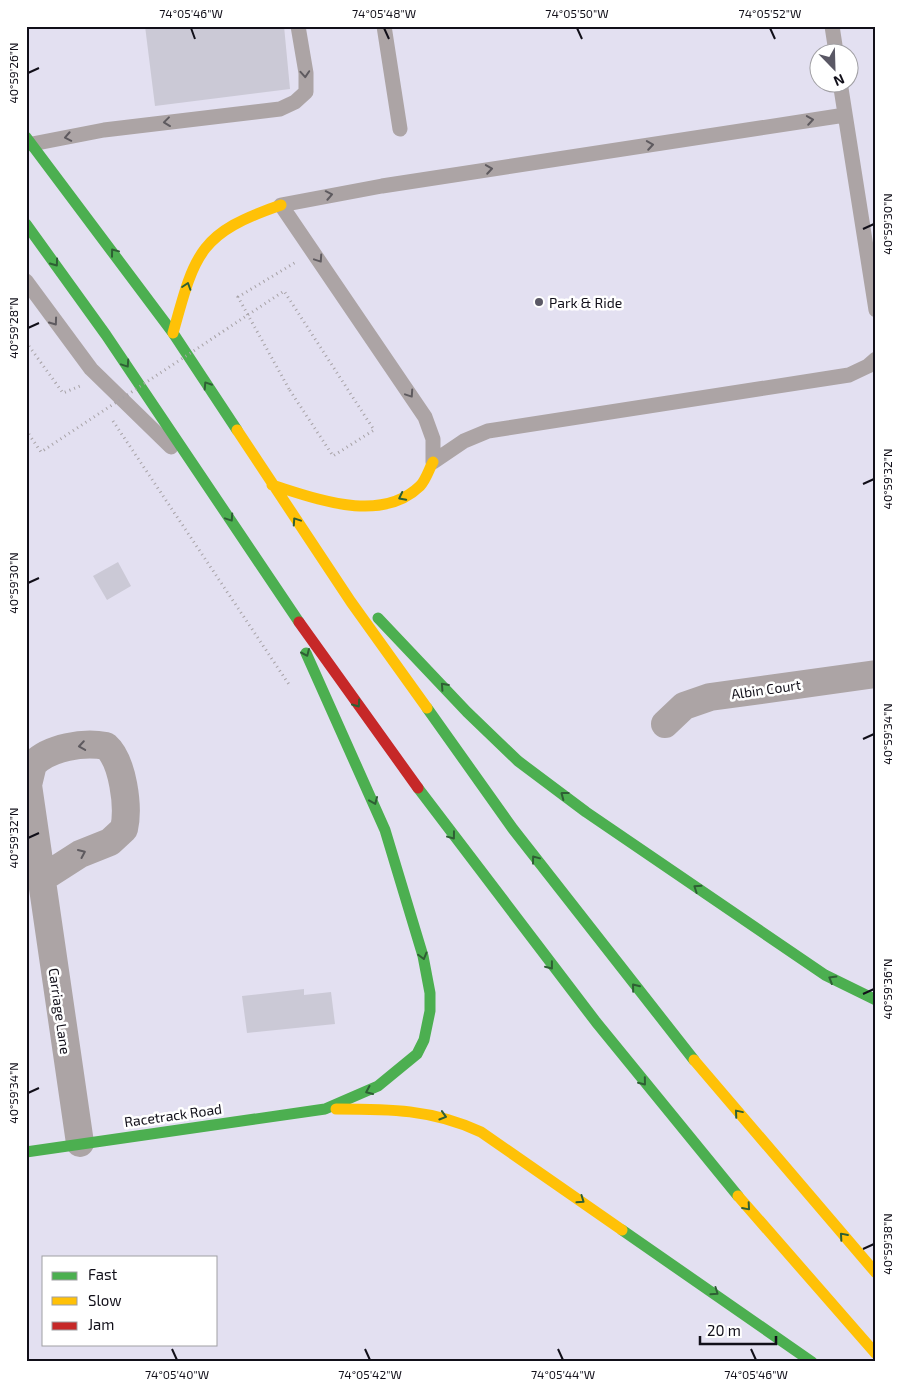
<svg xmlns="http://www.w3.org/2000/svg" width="902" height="1388" font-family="'Exo 2',sans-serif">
	<rect width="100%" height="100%" fill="#e3e0f1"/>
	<path fill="#cbc9d6" d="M145,26H284L290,89L155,106Z
		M118,562L131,586L107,600L93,576Z
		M304,989V995L331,992L335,1024L247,1033L242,996Z"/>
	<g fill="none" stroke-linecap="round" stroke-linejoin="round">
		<path stroke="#a7a2a6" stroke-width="3" stroke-dasharray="1 4" stroke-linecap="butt" d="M26,342L63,393L80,386
			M289,389L238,297L296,262
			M113,421L290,686"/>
		<path stroke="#aca4a5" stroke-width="15" d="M384,26L400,129
			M832,26L836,52
			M840,82L876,310
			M32,144L104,130L280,109L295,102L306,92V73L298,26
			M26,281L91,369L171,447
			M433,462V439L425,417L281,205L382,186L845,115
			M433,462L464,441L488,431L849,375L868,366L876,359"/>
		<path stroke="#aca4a5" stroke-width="28" d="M665,724L684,706L710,697L876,674
			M41,879L80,854L110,842L124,829C129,807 123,761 106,746C83,742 50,747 33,764L28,785L80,1143"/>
		<path stroke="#4caf50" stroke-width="11" d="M26,137L173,333L237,430
			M26,224L106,335L299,622
			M378,618L467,712L518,761L586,812L825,975L876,1000
			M306,653L385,830L423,956L430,993V1011L424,1040L417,1054L378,1086L325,1109
			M427,708L513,829L694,1060
			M418,788L596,1022L738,1196
			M26,1152L325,1109
			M622,1230L812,1362"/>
		<path stroke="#ffc107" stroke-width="11" d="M173,333C195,253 199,233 281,205
			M237,430L351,602L427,708
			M272,485C317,499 381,524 420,486C426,480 429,469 433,462
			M694,1060L876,1273
			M336,1109C389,1109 432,1109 481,1132L622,1230
			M738,1196L876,1354"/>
		<path stroke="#c62828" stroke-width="11" d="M299,622L418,788"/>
		<path stroke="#a7a2a6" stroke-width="3" stroke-dasharray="1 4" stroke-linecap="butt" d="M26,430L41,452L284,291L374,430L333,456L289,389"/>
	</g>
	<defs><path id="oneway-chevron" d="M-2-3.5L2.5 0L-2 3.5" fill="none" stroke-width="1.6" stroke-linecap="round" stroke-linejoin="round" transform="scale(1.25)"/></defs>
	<g stroke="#5e5a5f">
		<use href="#oneway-chevron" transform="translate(305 74) rotate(86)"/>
		<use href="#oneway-chevron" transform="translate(810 120) rotate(-9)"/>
		<use href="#oneway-chevron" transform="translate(167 122) rotate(173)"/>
		<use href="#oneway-chevron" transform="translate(68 137) rotate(169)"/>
		<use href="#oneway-chevron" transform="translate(650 145) rotate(-9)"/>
		<use href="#oneway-chevron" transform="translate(489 169) rotate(-9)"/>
		<use href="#oneway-chevron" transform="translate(329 195) rotate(-11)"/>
		<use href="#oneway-chevron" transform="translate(319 259) rotate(56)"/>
		<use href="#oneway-chevron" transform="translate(54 322) rotate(54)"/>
		<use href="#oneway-chevron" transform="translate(410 394) rotate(56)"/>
		<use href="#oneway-chevron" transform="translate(82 746) rotate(171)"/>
		<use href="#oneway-chevron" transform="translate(82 853) rotate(-24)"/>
	</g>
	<g stroke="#2e5f34">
		<use href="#oneway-chevron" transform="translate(114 252) rotate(-127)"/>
		<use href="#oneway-chevron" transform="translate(55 263) rotate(54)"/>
		<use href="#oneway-chevron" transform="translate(187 286) rotate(-72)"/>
		<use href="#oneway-chevron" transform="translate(126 364) rotate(56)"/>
		<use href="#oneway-chevron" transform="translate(207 385) rotate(-123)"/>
		<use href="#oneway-chevron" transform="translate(402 497) rotate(153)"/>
		<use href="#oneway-chevron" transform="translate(230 518) rotate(56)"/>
		<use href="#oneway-chevron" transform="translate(296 521) rotate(-124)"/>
		<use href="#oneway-chevron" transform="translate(306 653) rotate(66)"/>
		<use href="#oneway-chevron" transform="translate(444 686) rotate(-132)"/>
		<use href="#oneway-chevron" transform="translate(357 704) rotate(55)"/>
		<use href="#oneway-chevron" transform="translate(564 795) rotate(-143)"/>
		<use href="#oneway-chevron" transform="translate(374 801) rotate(67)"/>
		<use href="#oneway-chevron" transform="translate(452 836) rotate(53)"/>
		<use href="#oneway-chevron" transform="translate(535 859) rotate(-127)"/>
		<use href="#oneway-chevron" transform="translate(697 888) rotate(-146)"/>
		<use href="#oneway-chevron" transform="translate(423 956) rotate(75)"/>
		<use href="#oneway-chevron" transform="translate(550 966) rotate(52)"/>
		<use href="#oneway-chevron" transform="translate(832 979) rotate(-149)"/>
		<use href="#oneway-chevron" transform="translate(635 987) rotate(-129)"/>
		<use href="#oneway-chevron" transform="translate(643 1082) rotate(51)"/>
		<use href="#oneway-chevron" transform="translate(369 1091) rotate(156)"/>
		<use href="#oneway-chevron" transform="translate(738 1113) rotate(-130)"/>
		<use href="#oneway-chevron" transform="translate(443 1116) rotate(17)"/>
		<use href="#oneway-chevron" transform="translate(581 1200) rotate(35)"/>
		<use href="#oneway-chevron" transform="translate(747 1207) rotate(49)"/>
		<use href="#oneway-chevron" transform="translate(843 1236) rotate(-131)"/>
		<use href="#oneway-chevron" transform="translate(715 1292) rotate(35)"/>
	</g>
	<path fill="none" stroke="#110f19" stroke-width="2" d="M191,28L195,39M384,28L389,39M577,28L582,39M770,28L775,39M28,73L39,68M863,229L874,224M28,328L39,323M863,484L874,479M28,583L39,578M863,739L874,734M28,838L39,833M863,994L874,989M28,1093L39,1088M863,1249L874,1244M172,1349L177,1360M365,1349L370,1360M558,1349L563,1360M751,1349L756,1360"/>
	<circle fill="#5a5865" stroke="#fff" stroke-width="2" cx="539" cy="302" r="5"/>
	<g text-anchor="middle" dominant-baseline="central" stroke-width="5" stroke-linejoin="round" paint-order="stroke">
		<g font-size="14" fill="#110f19" stroke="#fff" text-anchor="start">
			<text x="549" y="302">Park &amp; Ride</text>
		</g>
		<g font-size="14" fill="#110f19" stroke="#fff">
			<text transform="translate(766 689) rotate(-8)">Albin Court</text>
			<text transform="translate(60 1011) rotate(82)">Carriage Lane</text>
			<text transform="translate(173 1115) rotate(-8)">Racetrack Road</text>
		</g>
	</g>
	<rect width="902" height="1388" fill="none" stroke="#ffffff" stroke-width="55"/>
	<rect x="42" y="1256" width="175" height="90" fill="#ffffff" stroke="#a09fa3"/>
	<rect x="52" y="1272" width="25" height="8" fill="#4caf50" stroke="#a09fa3"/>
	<text x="88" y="1280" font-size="15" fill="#110f19">Fast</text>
	<rect x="52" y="1297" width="25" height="8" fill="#ffc107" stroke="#a09fa3"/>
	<text x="88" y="1306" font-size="15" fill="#110f19">Slow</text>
	<rect x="52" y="1322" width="25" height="8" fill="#c62828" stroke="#a09fa3"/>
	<text x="88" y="1330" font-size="15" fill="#110f19">Jam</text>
	<g transform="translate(834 68) rotate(157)"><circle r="24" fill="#ffffff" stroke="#a09fa3"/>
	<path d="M0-4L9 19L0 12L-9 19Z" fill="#5a5865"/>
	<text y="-8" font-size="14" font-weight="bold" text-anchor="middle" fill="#110f19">N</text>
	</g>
	<path d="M700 1336v8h76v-8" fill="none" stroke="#110f19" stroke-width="2.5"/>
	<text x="707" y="1336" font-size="15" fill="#110f19" stroke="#ffffff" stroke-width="4" paint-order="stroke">20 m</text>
	<rect x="28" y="28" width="846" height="1332" fill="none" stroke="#110f19" stroke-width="2"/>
	<g font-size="12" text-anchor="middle" fill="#110f19">
		<text x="191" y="18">74°05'46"W</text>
		<text x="384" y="18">74°05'48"W</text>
		<text x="577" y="18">74°05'50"W</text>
		<text x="770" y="18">74°05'52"W</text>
		<text transform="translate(14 73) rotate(-90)" y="4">40°59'26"N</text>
		<text transform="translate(888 224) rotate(-90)" y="4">40°59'30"N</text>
		<text transform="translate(14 328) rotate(-90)" y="4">40°59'28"N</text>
		<text transform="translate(888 479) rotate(-90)" y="4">40°59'32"N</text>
		<text transform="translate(14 583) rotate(-90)" y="4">40°59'30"N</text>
		<text transform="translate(888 734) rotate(-90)" y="4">40°59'34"N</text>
		<text transform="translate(14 838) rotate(-90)" y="4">40°59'32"N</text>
		<text transform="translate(888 989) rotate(-90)" y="4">40°59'36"N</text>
		<text transform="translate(14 1093) rotate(-90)" y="4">40°59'34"N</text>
		<text transform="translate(888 1244) rotate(-90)" y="4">40°59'38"N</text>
		<text x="177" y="1379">74°05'40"W</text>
		<text x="370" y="1379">74°05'42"W</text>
		<text x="563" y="1379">74°05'44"W</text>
		<text x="756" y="1379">74°05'46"W</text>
	</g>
</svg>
